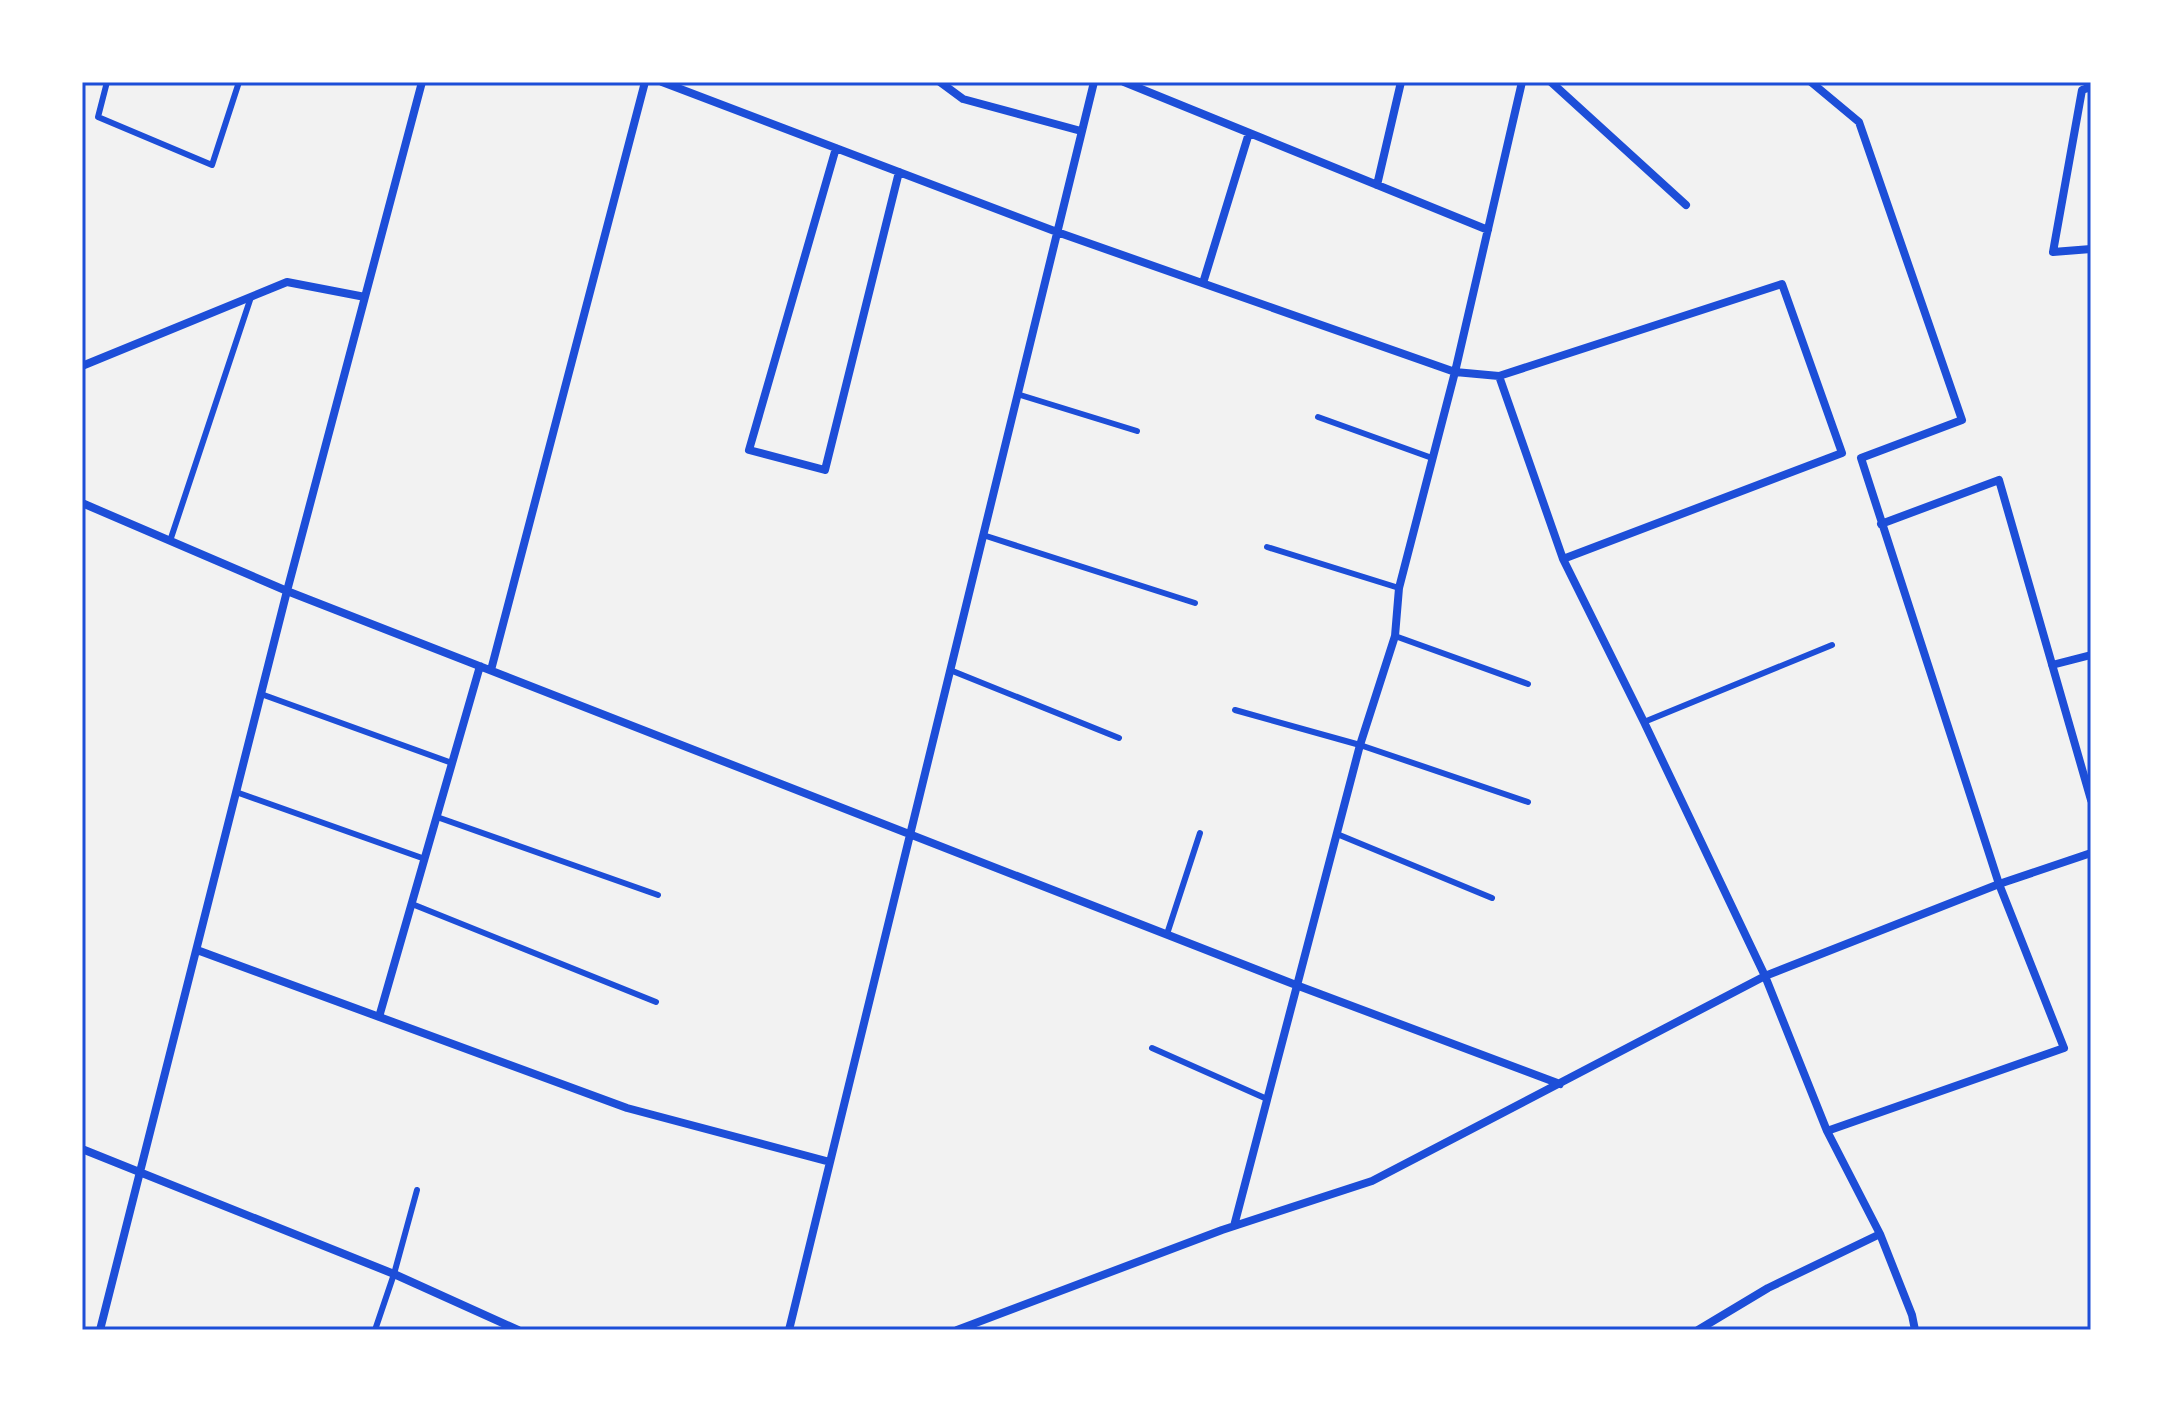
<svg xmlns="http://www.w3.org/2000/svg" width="2173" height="1412" font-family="'Archivo Narrow',sans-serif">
	<rect width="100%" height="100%" fill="#f2f2f2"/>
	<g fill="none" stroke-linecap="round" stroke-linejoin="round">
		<path stroke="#1d4ed8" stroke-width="6" d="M107,82L98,117L212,165L239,82
			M1017,394L1137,431
			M1318,417L1432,458
			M983,535L1195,603
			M170,541L251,297
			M1267,547L1399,588
			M1395,636L1528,684
			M950,670L1119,738
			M261,694L452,763
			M1235,710L1360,745L1528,802
			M1644,722L1832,645
			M236,792L425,859
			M437,817L658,895
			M1337,834L1492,898
			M412,904L656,1002
			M1167,934L1200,833
			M1152,1048L1267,1099
			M375,1330L394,1274L417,1190"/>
		<path stroke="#1d4ed8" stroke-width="8" d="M662,82L1057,232L1455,372L1499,376L1563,559L1644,722L1765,976L1827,1131L1880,1234L1912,1315L1915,1330
			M940,82L963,99L1081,131
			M1124,82L1488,230
			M1551,82L1686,205
			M1811,82L1859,122L1962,420L1861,458L1999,884L2064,1048L1827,1131
			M2091,87L2082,90L2053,252L2091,249
			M836,148L749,450L825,470L899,172
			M1377,185L1401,82
			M1203,283L1249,133
			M82,366L287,282L365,297
			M1499,376L1782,284L1842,453L1563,559
			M82,503L287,591L1296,985L1560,1084
			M1881,524L1999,480L2091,800
			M2052,665L2091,655
			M491,670L645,82
			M197,950L627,1108L830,1162
			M379,1017L480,666
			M82,1149L394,1274L518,1330
			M1234,1226L1360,745L1395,636L1399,588L1455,372L1522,82
			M100,1330L287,591L422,82
			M789,1330L1094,82
			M957,1330L1222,1230L1372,1181L1765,976L1999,884L2091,853
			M1698,1330L1768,1288L1880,1234"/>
	</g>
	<rect width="2173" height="1412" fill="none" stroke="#ffffff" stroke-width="168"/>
	<rect x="84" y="84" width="2005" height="1244" fill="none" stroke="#1d4ed8" stroke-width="3"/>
</svg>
